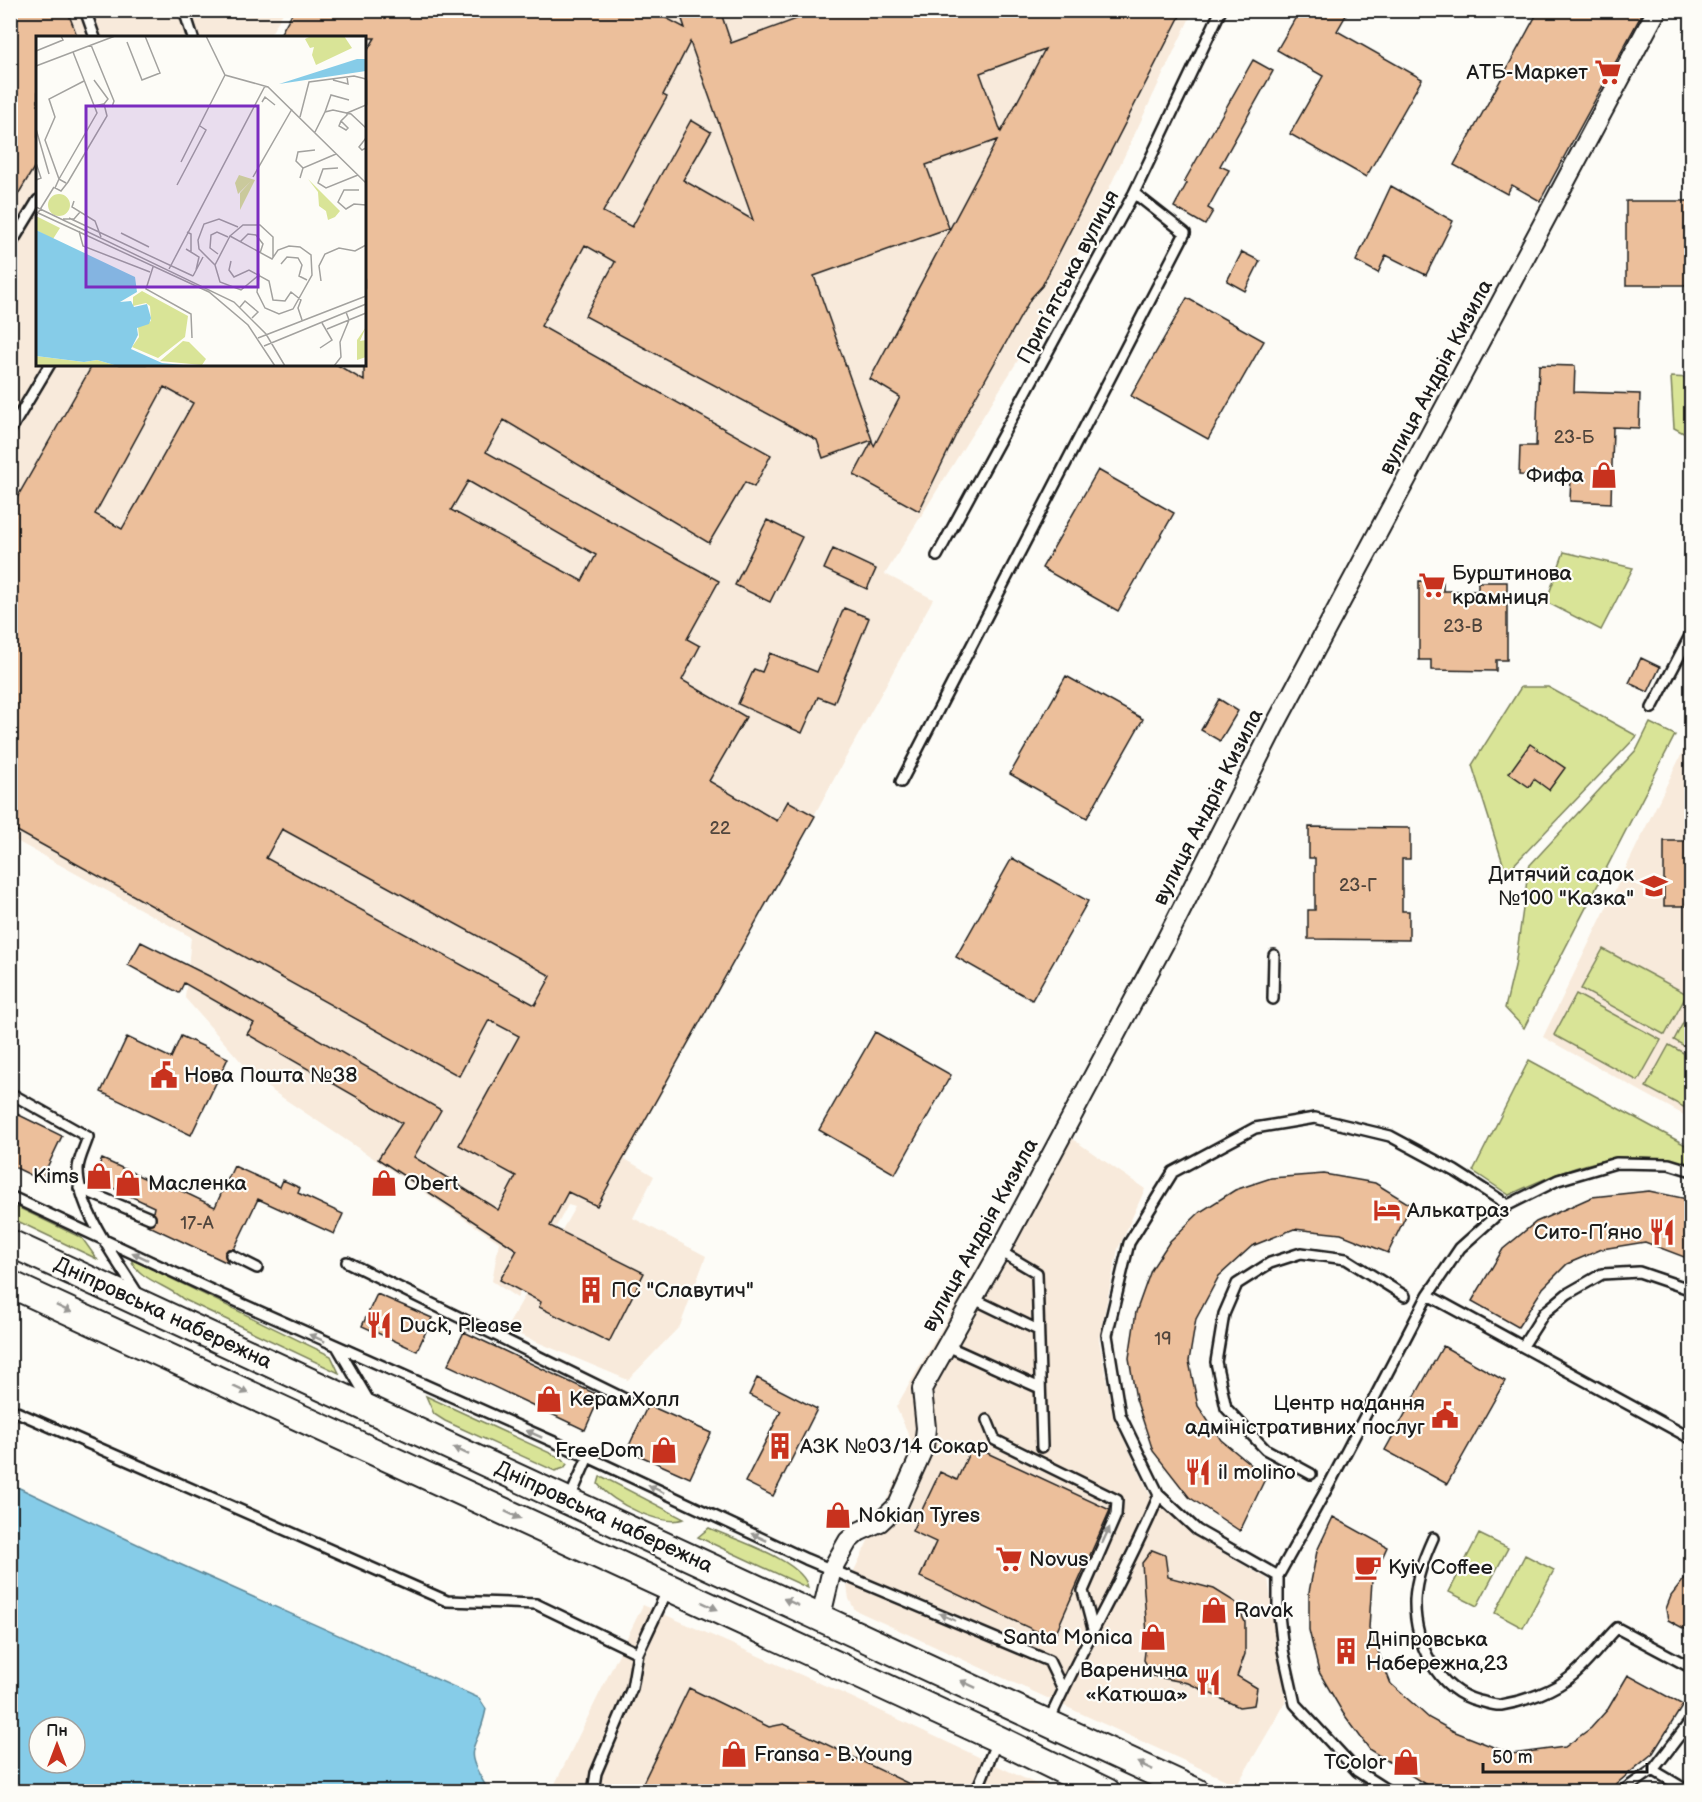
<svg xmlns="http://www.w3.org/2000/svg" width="1702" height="1802" font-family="'Balsamiq Sans',sans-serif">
	<rect width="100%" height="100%" fill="#fdfcf7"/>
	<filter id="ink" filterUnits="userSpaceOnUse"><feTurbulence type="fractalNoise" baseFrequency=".0167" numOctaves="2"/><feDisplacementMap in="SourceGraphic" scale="12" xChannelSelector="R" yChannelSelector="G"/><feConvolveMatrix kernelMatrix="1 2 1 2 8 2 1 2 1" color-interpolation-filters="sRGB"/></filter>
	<g filter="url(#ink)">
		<path fill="#f8eadb" d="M11,11H284L269,37L38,38V364H364V38L295,11H1193L1058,296L885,574L933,599L625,1159L654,1176L633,1218L706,1256L680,1326L628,1380L506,1329L575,1207L568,1205L517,1298L492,1281L499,1242L259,1082L185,998L191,937L11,838Z
			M1691,735V1119L1543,1037Z
			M1058,1129L1145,1189L1118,1249L1099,1339L1113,1416L1150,1495L1193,1535L1268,1579L1286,1702L1237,1785L855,1610L849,1599L847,1586L913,1444L896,1407Z
			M643,1605L851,1697L1051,1791L551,1792Z"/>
		<path fill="#d9e497" stroke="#7a805a" stroke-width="1.5" d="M1671,377L1691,378V437L1674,428Z
			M1564,552L1633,568L1601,630L1546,602Z
			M1521,687H1548L1637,736L1506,873L1472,765Z
			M1650,723L1675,735L1524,1028L1505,1008L1515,966L1529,866L1637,749Z
			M1603,949L1687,994L1665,1035L1581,989Z
			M1576,994L1661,1040L1638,1081L1554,1035Z
			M1691,1008V1050L1674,1040Z
			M1669,1045L1691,1057V1111L1646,1087Z
			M1529,1060L1691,1148L1687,1163C1620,1146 1569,1167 1509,1195L1473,1171Z
			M11,1204L82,1238L97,1259L11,1218Z
			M131,1259L331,1356L339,1373L183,1299C167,1285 137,1279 131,1259Z
			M426,1396L563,1459L567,1464L564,1468L555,1471L445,1421L434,1414Z
			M600,1477H603L684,1519C661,1527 612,1503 598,1484Z
			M709,1528C733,1539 805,1561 808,1588L698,1537Z
			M1479,1534L1508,1548L1477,1606L1449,1592Z
			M1525,1555L1554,1570L1523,1628L1495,1613Z"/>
		<path fill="#86cce8" stroke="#5c8696" stroke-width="1.5" fill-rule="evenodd" d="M11,1484L175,1562L479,1698L486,1709C477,1755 459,1744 489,1791H11ZM39,1727H75V1763H39Z"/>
		<path fill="#ecbf9b" stroke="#1c1c1c" stroke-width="1.5" fill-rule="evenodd" d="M10,10H67L78,38H38V161L10,208Z
			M294,10H651L685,28L679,10H720L731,43L821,10H1183L1042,286L1031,298L967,412L919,511L854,475L872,441L874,446L900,397L870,379L997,140L926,165L949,228L814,276L872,440L823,458L817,440L585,316L615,262L585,245L541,326L771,455L754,487L745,482L709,543L504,420L486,452L719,581L687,639L700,646L682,680L746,717L709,781L777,821L788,801L815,816L597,1206L568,1192L550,1226L644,1273L609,1342L539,1307L541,1302L500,1280L517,1250L378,1159L402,1123L247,1034L254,1023L184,983L179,993L128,965L141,942L211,977L441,1110L414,1157L498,1210L516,1176L459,1145L519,1036L489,1020L459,1076L10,827V510L93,364H336L364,381V56L375,38H278ZM690,42L753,220L683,180L711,132L691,120L632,227L603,212L667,97L663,95ZM1045,49L1008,119L1001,132L980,73ZM164,387L193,403L122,529L95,514ZM468,481L596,555L582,581L451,510ZM282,829L551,976L535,1005L266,858Z
			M1300,10H1349L1337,31L1422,79L1366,177L1290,134L1323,76L1277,50Z
			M1539,10H1644L1540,201L1512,185L1507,194L1454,165Z
			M1253,60L1273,71L1220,166L1229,170L1208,208L1213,211L1205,225L1174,207L1187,183L1184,182Z
			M1391,186L1453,221L1426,275L1386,255L1378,273L1356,261Z
			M1626,201H1692V285H1626Z
			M1242,252L1260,261L1245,291L1227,281Z
			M1187,298L1264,341L1208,439L1131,396Z
			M1539,365L1575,366L1574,392L1640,394L1639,428L1613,427L1611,503L1570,501L1571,477L1519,475L1520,446H1536Z
			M1098,470L1174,513L1118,611L1042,568Z
			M767,520L802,537L770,602L735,585Z
			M833,549L876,569L867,589L824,569Z
			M1419,581L1443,582V591H1478V582H1507V660H1496V671L1431,670V660H1419Z
			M844,608L869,618L834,703L818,697L802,733L738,704L754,669L762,672L770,653L817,672Z
			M1641,658L1660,667L1648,692L1629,683Z
			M1066,676L1143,719L1087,818L1010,774Z
			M1219,699L1238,711L1220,741L1201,730Z
			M1530,744L1565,768L1549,790L1534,779L1529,787L1509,773Z
			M1309,827L1410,828V859H1402V911H1409V940L1308,939V910H1315V858H1309Z
			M1664,841H1692V906H1664Z
			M1012,858L1088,901L1032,1000L956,957Z
			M875,1032L951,1075L895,1174L819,1130Z
			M181,1036L228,1058L191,1135L101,1092L127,1037L171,1058Z
			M17,1114L62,1136L41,1180L10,1165V1127Z
			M102,1159L164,1187L167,1184L215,1207L234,1166L280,1187L283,1180L300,1188L298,1193L343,1214L334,1234L258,1199L234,1249H228L225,1253L228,1263L147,1225L156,1220L153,1212L154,1207L93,1179Z
			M1324,1174L1375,1183L1411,1205L1388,1253L1341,1234L1294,1229L1252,1246L1219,1276L1196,1319L1189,1361L1198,1406L1221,1440L1266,1477L1240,1531L1189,1497L1153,1451L1136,1399L1129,1358L1136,1312L1151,1270L1170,1241L1200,1212L1235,1190L1271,1178Z
			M1649,1191L1692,1200V1260L1645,1242L1602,1249L1567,1264L1543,1288L1518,1327L1472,1301L1503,1249L1536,1222L1592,1197Z
			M377,1294L432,1318L417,1351L362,1326Z
			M464,1332L600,1396L585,1430L448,1365Z
			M1443,1346L1505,1381L1447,1484L1385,1450Z
			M757,1378L817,1409L773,1496L745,1482L781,1411L749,1395Z
			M648,1405L711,1433L690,1478L627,1450Z
			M972,1446L1110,1510L1053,1639L920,1577L936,1542L912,1531L940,1472L957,1480Z
			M1333,1517L1387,1547L1372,1580L1369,1628L1391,1684L1429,1718L1453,1731L1511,1754L1565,1747L1591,1728L1608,1709L1628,1675L1683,1705L1653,1753L1608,1791H1439L1433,1789L1370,1750L1343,1713L1319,1672L1309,1630V1592L1317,1551Z
			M1152,1550L1165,1555L1168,1577L1214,1589L1235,1602L1245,1622V1654L1237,1676L1257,1688L1254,1705L1239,1707L1188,1683L1153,1676L1144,1660L1147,1635L1142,1563Z
			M1692,1569V1633L1668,1620L1666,1609L1671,1596Z
			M689,1688L769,1727L784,1724L924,1791H639Z"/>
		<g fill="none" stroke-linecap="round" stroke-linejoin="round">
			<defs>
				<path id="service" d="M85,10L95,38
					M184,10L193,38
					M10,246L38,200
					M10,431L50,364
					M937,556L1134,193L1221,10
					M1652,708L1692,632
					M901,782L1185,233L1134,193
					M1273,999L1274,955
					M10,1093L88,1137C85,1147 79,1158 78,1168C77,1209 118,1261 139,1296
					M79,1188L150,1218
					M10,1196L220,1294L588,1457L806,1559L1049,1661L1063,1690
					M1000,1251L1037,1273L1042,1447
					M231,1255L257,1268
					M347,1262L625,1399
					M1428,1295L1460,1248L1508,1205L1558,1180L1616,1163L1669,1164L1692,1171
					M972,1298L1038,1330
					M945,1345L1040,1388
					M1523,1346L1544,1313L1567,1294L1602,1274L1639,1272L1692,1290
					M338,1348L369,1401
					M10,1409L447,1601L536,1604L638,1653
					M987,1420L995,1440L1117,1500L1116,1515L1083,1591L1093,1629
					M1311,1474L1265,1449L1226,1408L1216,1362L1224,1314L1237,1284L1270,1263L1301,1253L1346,1259L1405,1296
					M569,1500L588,1457
					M1433,1538C1424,1558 1416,1578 1415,1600C1414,1641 1436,1690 1479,1701C1486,1702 1494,1706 1501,1705C1525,1701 1554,1691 1573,1675C1589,1662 1602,1643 1617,1628L1692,1668
					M1278,1576L1197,1530L1159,1495L1120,1415L1107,1335L1129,1243L1173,1172L1255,1128L1315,1118L1390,1136L1455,1171L1508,1205
					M1049,1721C1083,1644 1127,1573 1159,1495
					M1653,1770L1690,1792
					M593,1792L596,1773L632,1688L638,1653L668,1589
					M976,1792L997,1741
					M1390,1792L1357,1771L1295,1704L1283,1650L1278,1606V1576L1330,1483L1428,1295L1692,1439
					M1621,1792L1653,1770L1692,1719"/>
				<path id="minor" d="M821,1616L832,1569L848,1541L858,1532L880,1522L898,1505L924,1447L926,1428L922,1389L1000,1251L1166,940L1274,727L1657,10"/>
				<path id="secondary" d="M10,1243L1197,1792
					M10,1284L998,1739L1107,1792"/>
			</defs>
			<use href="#service" stroke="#1c1c1c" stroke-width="14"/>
			<use href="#minor" stroke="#1c1c1c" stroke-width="22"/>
			<use href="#secondary" stroke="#1c1c1c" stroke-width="30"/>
			<use href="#service" stroke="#fdfcf7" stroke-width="9"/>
			<use href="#minor" stroke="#fdfcf7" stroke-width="18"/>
			<use href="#secondary" stroke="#fdfcf7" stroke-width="26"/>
		</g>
		<defs><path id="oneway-solid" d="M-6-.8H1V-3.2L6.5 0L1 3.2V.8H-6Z" transform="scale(1.5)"/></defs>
		<g fill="#989794">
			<use href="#oneway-solid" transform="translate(140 1256) rotate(-155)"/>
			<use href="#oneway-solid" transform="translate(64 1309) rotate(25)"/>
			<use href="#oneway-solid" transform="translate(317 1338) rotate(-156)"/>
			<use href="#oneway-solid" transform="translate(241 1390) rotate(25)"/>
			<use href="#oneway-solid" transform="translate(534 1434) rotate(-156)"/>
			<use href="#oneway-solid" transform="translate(461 1451) rotate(-155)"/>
			<use href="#oneway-solid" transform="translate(656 1489) rotate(-155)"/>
			<use href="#oneway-solid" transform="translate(513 1515) rotate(25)"/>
			<use href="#oneway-solid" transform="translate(1106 1535) rotate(-65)"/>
			<use href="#oneway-solid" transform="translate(759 1537) rotate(-155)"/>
			<use href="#oneway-solid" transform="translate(791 1602) rotate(-155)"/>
			<use href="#oneway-solid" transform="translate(710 1606) rotate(25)"/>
			<use href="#oneway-solid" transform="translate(947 1617) rotate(-156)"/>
			<use href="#oneway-solid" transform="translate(968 1684) rotate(-155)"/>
			<use href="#oneway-solid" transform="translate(1145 1766) rotate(-155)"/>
		</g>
	</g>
	<defs>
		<symbol id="supermarket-bare" viewBox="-9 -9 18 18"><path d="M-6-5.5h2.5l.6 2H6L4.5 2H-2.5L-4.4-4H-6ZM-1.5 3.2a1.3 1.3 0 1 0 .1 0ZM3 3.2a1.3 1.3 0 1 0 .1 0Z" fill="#c8321e" stroke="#fdfcf7" stroke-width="2.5" paint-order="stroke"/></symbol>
		<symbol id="shop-bare" viewBox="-9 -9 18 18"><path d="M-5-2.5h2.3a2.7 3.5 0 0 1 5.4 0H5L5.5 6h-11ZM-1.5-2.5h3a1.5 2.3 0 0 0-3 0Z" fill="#c8321e" stroke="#fdfcf7" stroke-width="2.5" paint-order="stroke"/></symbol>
		<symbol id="school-bare" viewBox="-9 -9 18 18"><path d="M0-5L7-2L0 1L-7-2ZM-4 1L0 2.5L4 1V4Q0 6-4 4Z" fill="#c8321e" stroke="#fdfcf7" stroke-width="2.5" paint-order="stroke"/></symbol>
		<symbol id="civic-bare" viewBox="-9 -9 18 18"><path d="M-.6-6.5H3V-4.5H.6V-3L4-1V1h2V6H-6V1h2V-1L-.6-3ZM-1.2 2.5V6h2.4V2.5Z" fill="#c8321e" stroke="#fdfcf7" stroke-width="2.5" paint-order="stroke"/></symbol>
		<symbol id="hotel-bare" viewBox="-9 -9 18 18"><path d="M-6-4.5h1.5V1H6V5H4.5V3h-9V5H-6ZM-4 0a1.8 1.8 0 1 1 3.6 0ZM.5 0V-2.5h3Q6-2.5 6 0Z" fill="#c8321e" stroke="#fdfcf7" stroke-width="2.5" paint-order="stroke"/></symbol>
		<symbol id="restaurant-bare" viewBox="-9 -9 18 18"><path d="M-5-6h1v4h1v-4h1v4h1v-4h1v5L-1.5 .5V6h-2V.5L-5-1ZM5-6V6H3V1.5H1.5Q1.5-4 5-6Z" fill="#c8321e" stroke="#fdfcf7" stroke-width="2.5" paint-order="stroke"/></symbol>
		<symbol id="building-bare" viewBox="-9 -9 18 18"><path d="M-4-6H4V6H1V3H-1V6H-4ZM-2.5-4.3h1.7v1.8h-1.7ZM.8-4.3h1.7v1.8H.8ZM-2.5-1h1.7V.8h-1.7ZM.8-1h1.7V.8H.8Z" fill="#c8321e" stroke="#fdfcf7" stroke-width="2.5" paint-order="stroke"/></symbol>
		<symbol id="cafe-bare" viewBox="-9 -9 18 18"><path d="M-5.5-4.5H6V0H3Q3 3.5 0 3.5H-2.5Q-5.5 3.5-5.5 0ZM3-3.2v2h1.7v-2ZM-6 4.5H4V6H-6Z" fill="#c8321e" stroke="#fdfcf7" stroke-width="2.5" paint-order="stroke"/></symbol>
	</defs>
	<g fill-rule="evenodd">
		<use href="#supermarket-bare" x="1589" y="53" width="38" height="38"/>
		<use href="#shop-bare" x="1585" y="456" width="38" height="38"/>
		<use href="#supermarket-bare" x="1413" y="566" width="38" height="38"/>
		<use href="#school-bare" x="1635" y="867" width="38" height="38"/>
		<use href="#civic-bare" x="145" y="1056" width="38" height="38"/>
		<use href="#shop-bare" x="80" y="1157" width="38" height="38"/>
		<use href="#shop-bare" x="109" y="1164" width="38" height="38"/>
		<use href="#shop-bare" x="365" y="1164" width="38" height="38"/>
		<use href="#hotel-bare" x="1368" y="1191" width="38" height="38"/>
		<use href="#restaurant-bare" x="1643" y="1213" width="38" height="38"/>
		<use href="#building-bare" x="572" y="1271" width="38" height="38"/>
		<use href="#restaurant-bare" x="360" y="1306" width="38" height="38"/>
		<use href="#shop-bare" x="530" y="1380" width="38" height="38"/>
		<use href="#civic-bare" x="1426" y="1396" width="38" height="38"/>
		<use href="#building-bare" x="761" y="1427" width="38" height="38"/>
		<use href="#shop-bare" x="645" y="1431" width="38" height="38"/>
		<use href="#restaurant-bare" x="1179" y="1453" width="38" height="38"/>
		<use href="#shop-bare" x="819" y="1496" width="38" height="38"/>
		<use href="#supermarket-bare" x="990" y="1540" width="38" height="38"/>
		<use href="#cafe-bare" x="1349" y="1548" width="38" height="38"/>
		<use href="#shop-bare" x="1195" y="1591" width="38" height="38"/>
		<use href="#shop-bare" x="1134" y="1618" width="38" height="38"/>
		<use href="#building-bare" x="1327" y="1632" width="38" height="38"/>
		<use href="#restaurant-bare" x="1189" y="1663" width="38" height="38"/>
		<use href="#shop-bare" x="715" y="1735" width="38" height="38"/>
		<use href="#shop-bare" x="1387" y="1743" width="38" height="38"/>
	</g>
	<g text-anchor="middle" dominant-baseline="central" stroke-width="4.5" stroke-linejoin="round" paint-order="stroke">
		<g font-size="18" fill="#50453c">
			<text x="1574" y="437">23-Б</text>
			<text x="1463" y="626">23-В</text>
			<text x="720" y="828">22</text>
			<text x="1358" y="885">23-Г</text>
			<text x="197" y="1223">17-А</text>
			<text x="1163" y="1339">19</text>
		</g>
		<g font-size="21" fill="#1c1c1c" stroke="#fdfcf7" text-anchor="start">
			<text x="1588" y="72" text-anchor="end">АТБ-Маркет</text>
			<text x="1584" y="475" text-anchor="end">Фифа</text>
			<text x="1452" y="573">Бурштинова<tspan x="1452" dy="24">крамниця</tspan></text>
			<text x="1634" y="874" text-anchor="end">Дитячий садок<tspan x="1634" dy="24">№100 "Казка"</tspan></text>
			<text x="184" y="1075">Нова Пошта №38</text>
			<text x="79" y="1176" text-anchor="end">Kims</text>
			<text x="148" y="1183">Масленка</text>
			<text x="404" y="1183">Obert</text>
			<text x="1407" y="1210">Алькатраз</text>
			<text x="1642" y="1232" text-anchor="end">Сито-П’яно</text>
			<text x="611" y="1290">ПС "Славутич"</text>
			<text x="399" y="1325">Duck, Please</text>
			<text x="569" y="1399">КерамХолл</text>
			<text x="1425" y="1403" text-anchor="end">Центр надання<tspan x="1425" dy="24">адміністративних послуг</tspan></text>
			<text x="800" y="1446">АЗК №03/14 Сокар</text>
			<text x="644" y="1450" text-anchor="end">FreeDom</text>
			<text x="1218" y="1472">il molino</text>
			<text x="858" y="1515">Nokian Tyres</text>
			<text x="1029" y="1559">Novus</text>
			<text x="1388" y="1567">Kyiv Coffee</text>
			<text x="1234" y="1610">Ravak</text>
			<text x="1133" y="1637" text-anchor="end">Santa Monica</text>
			<text x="1366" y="1639">Дніпровська<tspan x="1366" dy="24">Набережна,23</tspan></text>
			<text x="1188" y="1670" text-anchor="end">Варенична<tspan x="1188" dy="24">«Катюша»</tspan></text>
			<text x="754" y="1754">Fransa - B.Young</text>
			<text x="1386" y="1762" text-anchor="end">TColor</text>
		</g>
		<g font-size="21" fill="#1c1c1c" stroke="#fdfcf7">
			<text transform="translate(1068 277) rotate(-62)">Припʼятська вулиця</text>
			<text transform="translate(1436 377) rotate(-62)">вулиця Андрія Кизила</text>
			<text transform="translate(1208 807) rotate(-63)">вулиця Андрія Кизила</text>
			<text transform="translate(980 1235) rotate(-61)">вулиця Андрія Кизила</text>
			<text transform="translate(163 1313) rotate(25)">Дніпровська набережна</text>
			<text transform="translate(604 1517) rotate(25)">Дніпровська набережна</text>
		</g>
	</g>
	<g transform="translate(36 36)">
		<rect width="330" height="330" fill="#fdfcf7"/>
		<path d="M275,0H308L316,12L280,29L276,19L278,11L274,12L269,3ZM203,139L219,144L204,174V157L215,145L202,158L199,147ZM272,143L304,175L299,181L292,184L290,175L283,170L282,156ZM12 169a11 11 0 1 1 22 0a11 11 0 1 1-22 0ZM0,180L24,192L17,203L0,194ZM106,255L152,280L149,301L122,322L96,311L103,301L102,291L115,285L114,270L110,267L97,270V261ZM330,291L324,305L330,304V321L321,324V304ZM147,305L153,306L170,323L166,329L124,325ZM0,320L48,326L61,324L82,330H0Z" fill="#d9e497"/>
		<path d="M321,23H330V35L243,48ZM0,194L99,241L101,256L84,266L95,265L98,271L111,268L115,282L113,288L101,292L102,299L95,313L126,327L158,330H82L61,324L48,326L0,320Z" fill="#86cce8"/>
		<path fill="none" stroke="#a3a29f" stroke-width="1.5" d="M170,0L189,39L232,51L330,147M91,6L106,44L124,37L109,0M55,9L78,65L76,71M0,15L27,4L25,0M0,30L79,0M58,44L72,63L68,68M297,44L312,48L311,41M226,66L229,61L239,69M289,76L295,59L313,64M264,81L273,46L318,40L330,43M305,85L312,92L310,94L303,90L305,85L311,79V77L330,69M0,93L13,138M279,96L289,76L297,74L315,78L330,92M330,102L323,111L326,114L330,112M145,126L189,39M0,127L5,142L0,144M267,132L260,125L262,116L279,114M302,132L287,133L282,147L290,152L322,139M217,141L256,73M264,142L267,132L300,118M23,143L61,77L37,16M23,143L9,104L19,81L13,63L48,45M30,147L23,143L19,152L25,155L32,146L71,80L68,68L58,70M141,149L170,94L164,90M323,154H308L302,166L310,173L318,168L330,169M38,165L36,171L59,185L65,201M0,171L198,266L230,298L249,330M0,176L173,256L212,289L239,330M0,180L18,151M33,182L157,240M27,183H38L44,176M43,195L47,210L114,236M151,196L155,198V216M85,197L113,211M194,200L236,223L242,214L253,210L264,211L275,219L276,239L257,273L243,278L229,272L221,256L223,239L205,254L184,246L179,229ZM194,200L207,189H224L237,201V221M204,206L212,198L220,199L227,208L224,217M150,213L163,221L160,234M182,218L174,212L175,199L181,196L192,201M195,225L193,234L198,241L213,234L233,245L237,264L249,265L255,256L265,264L262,272L266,284M245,228L251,221L262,222L266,229L263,240L271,244M179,229L163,213L162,204L168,188L183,183L202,191M117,231L110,253L155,278L156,302M133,233L229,50M157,240L167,221M285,245L283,230L289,218L303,212L319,215L330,209M204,271L209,265L222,276L216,282M291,293L330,277M222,302L330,260M228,310L330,268M284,312L296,304L286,287M298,330L305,321L304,306L313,284L310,276"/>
		<path fill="#7b2cbf" fill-opacity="0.15" stroke="#7b2cbf" stroke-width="3" d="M50,70H222V251H50Z"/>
		<rect width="330" height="330" fill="none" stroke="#1c1c1c" stroke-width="3"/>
	</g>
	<rect width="1702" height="1802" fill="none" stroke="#fdfcf7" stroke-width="36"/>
	<rect x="18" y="18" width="1666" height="1766" fill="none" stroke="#1c1c1c" stroke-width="2" filter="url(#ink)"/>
	<g transform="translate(57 1745)"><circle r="28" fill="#fdfcf7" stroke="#a3a29f" stroke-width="1.5"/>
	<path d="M0-4.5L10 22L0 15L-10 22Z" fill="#c8321e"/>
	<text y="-9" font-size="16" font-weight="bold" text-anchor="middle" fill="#1c1c1c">Пн</text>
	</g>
	<path d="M1483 1763v9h164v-9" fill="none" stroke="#1c1c1c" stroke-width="3"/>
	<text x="1492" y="1763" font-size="18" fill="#1c1c1c" stroke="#fdfcf7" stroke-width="4.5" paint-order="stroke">50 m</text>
</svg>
